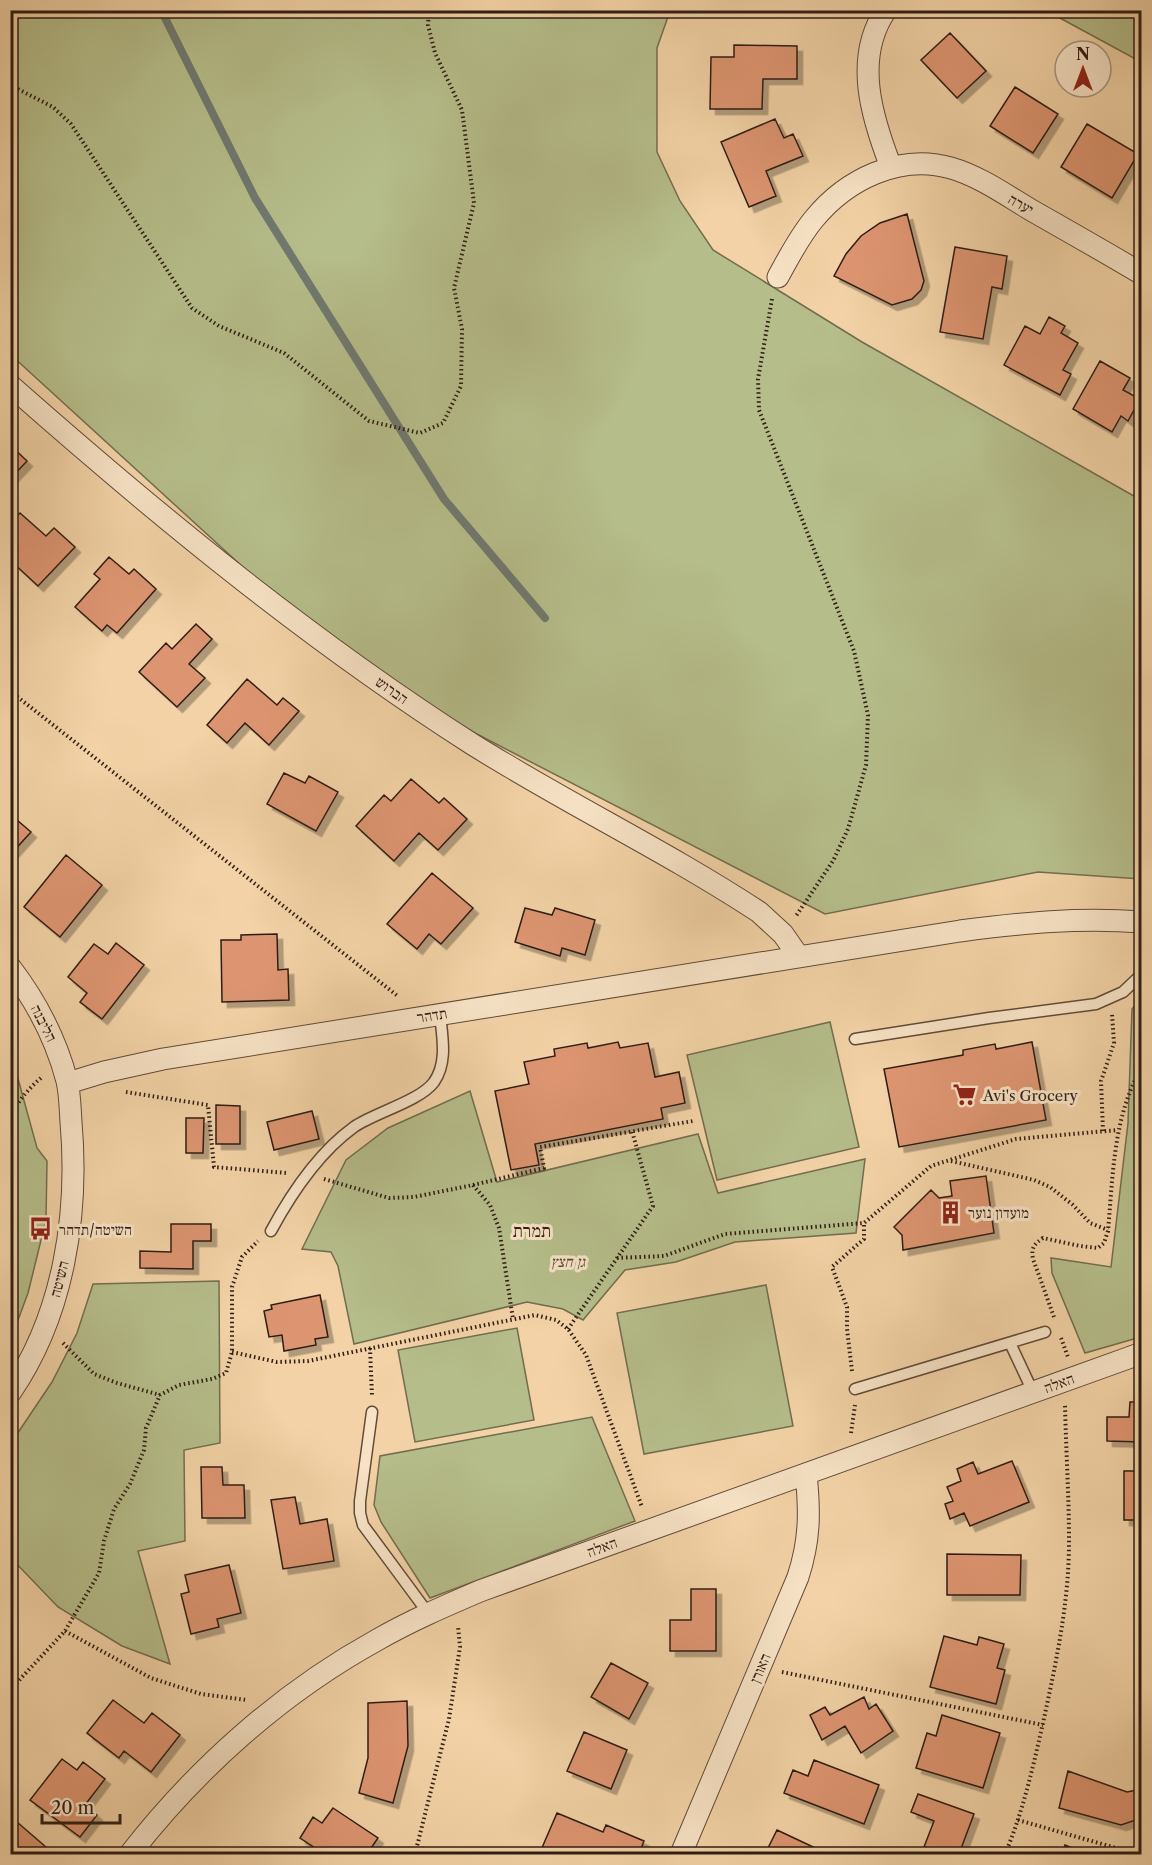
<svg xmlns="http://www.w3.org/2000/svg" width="1152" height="1865" font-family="'Libre Caslon Text','Frank Ruhl Libre',serif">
	<defs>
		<filter id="shadow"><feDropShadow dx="5.5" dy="5.5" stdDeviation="0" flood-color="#0004"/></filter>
	</defs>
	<rect width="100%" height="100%" fill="#f2d2a6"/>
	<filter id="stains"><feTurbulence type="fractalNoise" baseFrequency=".00333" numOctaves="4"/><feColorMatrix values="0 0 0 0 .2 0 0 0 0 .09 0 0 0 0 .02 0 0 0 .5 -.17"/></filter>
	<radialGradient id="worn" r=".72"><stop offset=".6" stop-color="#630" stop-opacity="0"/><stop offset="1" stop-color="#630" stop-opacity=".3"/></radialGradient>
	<path fill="#b5bd8a" stroke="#726d4f" stroke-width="1.5" d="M10,11H670L657,48V152L680,201L713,250L862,342L1141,500V879L1038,872L825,914L411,700L268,590L11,355Z
		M1047,11H1141V62Z
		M1141,998V1337L1085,1353L1052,1273L1051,1258L1111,1267L1128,1123L1132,1009Z
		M830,1022L859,1147L717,1180L687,1055Z
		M17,1075L37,1148L47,1161L46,1220L28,1293L11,1339L10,1078Z
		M470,1091L497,1182L698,1134L718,1193L865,1159L856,1233L735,1242L676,1262L625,1270L583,1320L563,1309L527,1302L354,1344L338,1266L331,1252L302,1249L346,1160L388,1128Z
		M219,1281L220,1443L184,1450L185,1541L138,1551L170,1664L122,1646L58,1607L11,1558V1443L52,1382L77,1333L93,1284Z
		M766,1285L793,1426L644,1454L617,1313Z
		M517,1328L534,1420L415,1442L398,1350Z
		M592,1417L635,1521L430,1598L381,1522L374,1505L380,1456Z"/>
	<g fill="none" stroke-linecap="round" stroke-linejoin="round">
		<path stroke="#707970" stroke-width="8" d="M161,10L255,198L444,499L545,618"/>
	</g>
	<path fill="#dd9571" stroke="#2f1d14" stroke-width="1.5" filter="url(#shadow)" d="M950,33L986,71L957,98L921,60Z
		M734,45L797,46V79H763L762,109H710L711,57H734Z
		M1015,87L1058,114L1033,153L990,126Z
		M775,119L784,138L793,134L803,156L766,171L776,196L749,207L721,142Z
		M1087,124L1138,154L1112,198L1061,167Z
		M907,214L924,281L921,290L912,299L892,305L834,276L846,254L861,236L880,223Z
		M955,247L1007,256L1002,289L992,287L983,339L940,332Z
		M1049,317L1065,326L1061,333L1078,343L1063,370L1071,374L1060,395L1004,365L1025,326L1040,334Z
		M1100,361L1130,378L1123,390L1140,399L1128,421L1121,416L1112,432L1073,409Z
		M10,445L27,461L10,479Z
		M20,513L46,536L54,528L75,547L38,586L10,560V523Z
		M109,557L129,574L134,569L156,589L117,633L107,625L102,631L75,607L100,579L94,574Z
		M196,624L212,639L189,664L205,678L177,707L139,672L166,643L172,649Z
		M247,679L277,705L283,698L299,711L269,745L245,723L227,743L207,725Z
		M284,773L305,783L309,776L338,792L316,831L267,804Z
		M411,779L439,803L444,798L467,819L438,850L419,833L394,861L356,826L384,795L391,801Z
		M10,814L31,832L10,855Z
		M66,855L102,885L60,937L24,907Z
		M432,873L473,908L441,944L429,934L417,949L387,924Z
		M525,908L552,915L555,908L595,920L585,955L562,948L560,956L515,942Z
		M277,934L278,970L288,969L289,1000L222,1002L221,940H241V935Z
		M116,943L144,965L102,1019L80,1002L87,993L68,977L94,944L108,954Z
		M618,1042L620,1048L648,1043L655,1077L679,1072L685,1103L661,1108L663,1119L535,1144L539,1165L511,1170L495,1091L529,1084L524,1062L555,1056L554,1049L587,1043L588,1048Z
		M1032,1042L1046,1120L899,1147L884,1069L963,1055V1050L995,1044L996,1049Z
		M216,1105L240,1106V1144H216Z
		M312,1111L319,1139L274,1150L267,1122Z
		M186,1118H204L203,1153H186Z
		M986,1176L994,1233L903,1250L902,1235L894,1227L931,1190L939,1198L952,1196L950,1181Z
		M171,1224H211V1241H193V1269L140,1268V1251L171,1252Z
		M320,1295L328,1337L315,1339L316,1345L284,1351L282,1335L269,1337L264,1311L272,1309L271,1305Z
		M1130,1402H1142V1442L1107,1441V1417H1129Z
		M1012,1461L1029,1502L970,1526L964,1513L950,1519L945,1504L953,1501L947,1487L961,1481L957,1469L973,1462L978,1474Z
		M201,1467H222L223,1485H244L245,1518H202Z
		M1124,1471H1142V1520H1124Z
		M295,1497L300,1524L327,1519L334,1561L283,1569L271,1500Z
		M947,1554L1021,1555L1020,1595H947Z
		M229,1565L241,1613L217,1619L219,1627L191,1634L181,1594L189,1592L185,1575Z
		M691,1589H716V1651H670V1620H691Z
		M944,1636L977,1645L979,1637L1004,1644L997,1668L1005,1670L996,1704L930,1687Z
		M611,1663L648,1683L629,1719L591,1697Z
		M864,1697L869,1709L876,1704L893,1731L861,1753L845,1726L822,1740L810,1715L825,1707L830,1715Z
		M113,1700L144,1723L152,1713L180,1735L151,1772L124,1751L119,1758L87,1733Z
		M407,1701L408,1746L393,1803L359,1793L368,1758V1703Z
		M942,1715L1000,1733L983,1788L916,1768L927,1733L936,1736Z
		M584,1732L627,1750L611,1789L567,1771Z
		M62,1759L77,1770L83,1762L105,1779L85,1805L97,1815L80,1837L30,1800Z
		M814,1760L879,1785L864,1824L784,1793L793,1770L808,1776Z
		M1068,1771L1127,1792L1142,1789V1818L1121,1825L1059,1808Z
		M918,1794L974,1814L959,1854H946L924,1847L934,1821L911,1812Z
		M333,1808L378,1838L367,1854H357L351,1850L348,1854H311L315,1848L300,1838L313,1817L322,1823Z
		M557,1813L603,1832L606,1825L644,1841L639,1854H552L541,1850Z
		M10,1816L54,1854H10Z
		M777,1830L828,1854H765Z
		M1065,1845L1085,1853L1084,1854H1046L1049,1848L1062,1853Z"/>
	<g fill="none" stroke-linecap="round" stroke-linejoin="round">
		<defs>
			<path id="service" d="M855,1039L989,1018L1096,1004L1123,992L1142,974
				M271,1231C292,1192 318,1153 354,1127C374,1113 420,1101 434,1082C448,1062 442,1036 440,1014
				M1010,1343L1033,1392
				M855,1389L1045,1332
				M372,1412L360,1501V1513L363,1525L428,1613"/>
			<path id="minor" d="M886,10C853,58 872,118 891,167
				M778,277C789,257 799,237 814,219C846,180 899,153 951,168C979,176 1006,195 1031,210C1068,231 1105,252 1142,274
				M10,385C156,514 308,639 472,744C566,803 666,851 759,912L783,934L799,957
				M10,967C36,1001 56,1039 67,1081C70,1094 70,1108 71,1122C79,1214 64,1315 10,1393
				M68,1083L104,1072L163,1059L960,931C1022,923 1079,917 1142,922
				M130,1854C197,1768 281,1693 377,1640C410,1621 445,1606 480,1591L1142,1353
				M681,1854L798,1577C810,1540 810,1512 806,1474"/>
		</defs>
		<use href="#service" stroke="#604a38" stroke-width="13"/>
		<use href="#minor" stroke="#604a38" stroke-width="23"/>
		<path stroke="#2f1d14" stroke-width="4" stroke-dasharray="1.5 3" stroke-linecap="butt" d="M10,85L53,107L71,124L192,308L219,326L284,353L369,421L420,433L443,423L461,386L462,329L454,288L474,203L462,110L435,53L428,25L429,10
			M772,299L758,379L759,410L854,651L868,715L866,765L848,829L833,861L796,916
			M10,691L399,997
			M126,1092L208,1105L214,1167L287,1173
			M10,1118C16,1103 29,1088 42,1077
			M1103,1131L1101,1081L1114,1043L1112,1014
			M951,1161L1034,1180L1050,1187L1073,1205L1090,1223L1108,1230
			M324,1179L389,1198L414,1197L473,1185L490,1205L499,1228L513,1319
			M473,1185L544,1168L540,1147L693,1121
			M617,1258L664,1256L725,1234L864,1223L931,1166L1016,1139L1118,1130
			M1054,1317L1033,1259C1031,1248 1034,1244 1043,1238L1080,1246L1098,1248L1104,1243L1108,1231C1113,1176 1113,1116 1142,1067
			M568,1329L653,1206L632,1131
			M1061,1338L1068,1357
			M63,1343L94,1374L117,1383L160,1395
			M370,1348L372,1396
			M232,1352L277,1362L308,1361L535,1315L556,1320L568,1329L586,1355L642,1507
			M852,1371L847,1329V1307L832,1267L864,1239V1223
			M851,1433L855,1405
			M65,1631L151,1678L201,1694L247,1700
			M782,1672L1043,1725
			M10,1690L65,1631L99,1573L104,1541L114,1509L130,1484L144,1450L146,1428L160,1395L179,1385L212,1379L226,1373L232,1352V1287L242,1257L258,1241
			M1018,1820L1137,1854
			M415,1854L449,1719L460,1647L458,1626
			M1005,1854C1023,1812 1033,1767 1043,1723C1056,1663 1069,1603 1069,1542C1069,1496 1066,1450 1065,1404"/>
		<use href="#service" stroke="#f7e2c5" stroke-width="10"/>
		<use href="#minor" stroke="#f7e2c5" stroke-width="21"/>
	</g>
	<defs>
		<symbol id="supermarket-bare" viewBox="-9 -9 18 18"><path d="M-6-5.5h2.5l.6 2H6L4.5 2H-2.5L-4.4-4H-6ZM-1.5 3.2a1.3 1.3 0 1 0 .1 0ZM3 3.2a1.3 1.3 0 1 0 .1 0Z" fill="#8f2418" stroke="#f7e2c5" stroke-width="2.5" paint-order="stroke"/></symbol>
		<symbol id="building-bare" viewBox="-9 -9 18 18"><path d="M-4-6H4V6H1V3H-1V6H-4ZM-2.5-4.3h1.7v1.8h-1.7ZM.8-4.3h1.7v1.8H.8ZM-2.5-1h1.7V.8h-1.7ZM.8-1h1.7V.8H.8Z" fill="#8f2418" stroke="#f7e2c5" stroke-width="2.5" paint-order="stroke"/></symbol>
		<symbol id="bus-bare" viewBox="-9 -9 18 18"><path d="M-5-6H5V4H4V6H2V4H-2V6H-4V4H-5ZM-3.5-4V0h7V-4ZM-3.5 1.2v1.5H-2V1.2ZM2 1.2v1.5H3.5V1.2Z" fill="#8f2418" stroke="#f7e2c5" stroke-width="2.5" paint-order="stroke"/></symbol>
	</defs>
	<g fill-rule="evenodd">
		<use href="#supermarket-bare" x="948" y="1078" width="33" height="33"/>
		<use href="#building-bare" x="934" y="1196" width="33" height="33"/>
		<use href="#bus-bare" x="24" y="1212" width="33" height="33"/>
	</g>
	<g text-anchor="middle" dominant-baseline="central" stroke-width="6" stroke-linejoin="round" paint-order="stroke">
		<g font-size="15" fill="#2f1d14" stroke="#f7e2c5">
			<text transform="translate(1021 204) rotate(30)">יערה</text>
			<text transform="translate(392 690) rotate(35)">הברוש</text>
			<text transform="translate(432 1015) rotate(-9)">תדהר</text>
			<text transform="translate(44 1023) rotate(63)">הליבנה</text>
			<text transform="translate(59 1279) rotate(-76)">השיטה</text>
			<text transform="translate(1059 1383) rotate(-20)">האלה</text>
			<text transform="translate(602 1547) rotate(-20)">האלה</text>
			<text transform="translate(760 1668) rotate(-67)">האורן</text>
		</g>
		<g font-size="15" fill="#2f1d14" stroke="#f7e2c5" text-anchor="start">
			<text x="983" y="1095">Avi's Grocery</text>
			<text x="968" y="1212">מועדון נוער</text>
			<text x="59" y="1229">השיטה/תדהר</text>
		</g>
		<g font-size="15" font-style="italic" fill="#574d37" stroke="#f7e2c5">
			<text x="568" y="1261">גן חצץ</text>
		</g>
		<g font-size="18" fill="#2f1d14" stroke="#f7e2c5">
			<text x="532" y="1231">תמרת</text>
		</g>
	</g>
	<rect width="1152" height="1865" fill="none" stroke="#f2d2a6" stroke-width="36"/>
	<rect x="12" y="12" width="1128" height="1841" fill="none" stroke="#2f1d14" stroke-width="3"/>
	<rect x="18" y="18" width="1116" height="1829" fill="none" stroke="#2f1d14" stroke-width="1.5"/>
	<g transform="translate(1083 69)"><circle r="28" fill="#f7e2c5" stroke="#a7937e" stroke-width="1.5"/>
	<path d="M0-4.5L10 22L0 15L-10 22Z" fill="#8f2418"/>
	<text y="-9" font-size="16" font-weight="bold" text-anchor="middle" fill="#2f1d14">N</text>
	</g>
	<path d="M42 1814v9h78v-9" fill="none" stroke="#2f1d14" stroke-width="3"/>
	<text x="51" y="1814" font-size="18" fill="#2f1d14" stroke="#f7e2c5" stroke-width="4.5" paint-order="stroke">20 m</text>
	<rect width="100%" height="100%" filter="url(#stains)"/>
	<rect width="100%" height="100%" fill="url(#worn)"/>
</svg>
